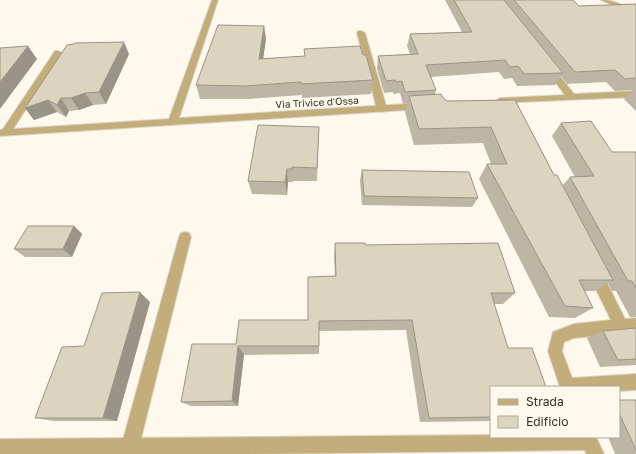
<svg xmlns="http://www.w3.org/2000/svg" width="636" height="454" font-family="'Golos Text',sans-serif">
	<rect width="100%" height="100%" fill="#fef9ec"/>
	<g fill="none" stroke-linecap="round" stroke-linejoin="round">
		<defs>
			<path id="lane" d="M358,31H361L365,33L387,109L385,111L382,112L377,109L357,33Z
				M185,232L189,233L191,237L139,447L136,453H124L121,447L179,237L181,233Z"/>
			<path id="street" d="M212,0H218L179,118L422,103L427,106L422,109L0,136V130L3,129L55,51H58L62,53L13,129L169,119Z
				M601,0C615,0 625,6 636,14V19L620,8Z
				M548,64L551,65L574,94L636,91V97L497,103L495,101L500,98L565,95L544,67Z
				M595,267L600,269L625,319L636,318V332L574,338L564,342L562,351L572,378L636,374V390L619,391V387H560L548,351L553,332L574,324L611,320L588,273L590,269Z
				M491,435V437H596L604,454H586L585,450L244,454H0V439Z"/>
		</defs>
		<use href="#lane" stroke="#dad5c9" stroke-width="2"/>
		<use href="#street" stroke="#dad5c9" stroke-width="2"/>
		<use href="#lane" fill="#c3ad7a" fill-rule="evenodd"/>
		<use href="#street" fill="#c3ad7a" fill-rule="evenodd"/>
	</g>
	<path fill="#bdb6a4" d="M445,0H573L579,6L636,4V111L624,99L632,90L615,91L606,82L567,84L561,76L555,85L517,86L512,78L504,79L499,72L431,77L436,90L435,94L447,101L515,100L554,175L563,185L570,177H575L552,136L561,123L612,152H636V317H630L616,291H612L608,283L595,291H585L593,308L575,318L549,317L479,179L487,164H491L483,143L414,145L405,112L407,103L403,104L400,93L393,94V92L384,93L377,68L378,56L410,54L407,46L410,34L462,32Z
		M264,26L266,39L263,59L305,56L304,49L363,55L373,80L371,94L302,98V95L248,99H200L196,85Z
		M129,54L106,104L93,105L79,110L69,111L66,117L57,112L34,120L25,108Z
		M319,127L317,181H293V182H288L287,195L252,194L248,181Z
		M362,170L478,198L472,207L362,205L360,180Z
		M74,226L82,234L72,257H25L14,249Z
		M335,243L365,245L515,293L503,304H494L491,387V421L420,422L406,330L319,331V354L244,355L238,406H191L181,402L236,344L308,320L335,276L334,256Z
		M150,302L117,421H54L35,418L84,346Z
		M636,328V365L600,367L587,338L603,331Z
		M619,400H636V454H615L608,437H619Z"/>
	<path fill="#9a9486" d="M264,26L266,39L261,73L259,59Z
		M124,42L129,54L106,104L99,92Z
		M28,46L37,59L0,109V82Z
		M85,93L93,105L79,110L71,98Z
		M61,98L69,111L66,117L57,105Z
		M48,100L57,112L34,120L25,108Z
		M287,169L288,182L287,195L285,182Z
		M74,226L82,234L72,257L63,249Z
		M140,292L150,302L117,421L103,418Z
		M238,346L244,355L238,406L232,401Z"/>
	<path fill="#dcd4bf" stroke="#9a9486" d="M454,0H504L563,73L524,74L518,66L510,67L505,60L426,65L436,90L405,92L402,81L396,82L395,80L386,81L378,56L418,54L410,34L472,32Z
		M514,0H573L579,6L636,4V78L625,79L615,70L575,72Z
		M218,25L264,26L259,59L305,56L304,49L360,46L363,55H366L373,80L301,84V82L245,86L196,85Z
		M124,42L99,92L85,93L71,98H61L57,105L48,100L25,108L67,45L74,44L75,43Z
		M28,46L0,82V48Z
		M441,94L444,99L447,101L515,100L554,175H557L613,280H579L593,308L565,306L487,164H507L491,127L419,129L409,96Z
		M591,121L612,152H636V288L632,281H628L570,177L594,176L561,123Z
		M258,125L319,127L317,168L292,167V169H287L285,182L248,181Z
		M362,170L469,172L478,198L364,196Z
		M28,226H74L63,249H14Z
		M335,243H365V245L498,243L515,293H491L508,348H532L546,387H491V417L429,418L412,320L319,321V346H238L232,401L181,402L192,344H236L239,320H308V277L336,276Z
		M140,292L103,418H35L62,347L84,346L102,293Z
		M636,328V359L618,360L603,331Z
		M619,400H636V450L619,413Z"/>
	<g text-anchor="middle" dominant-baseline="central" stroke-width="3" stroke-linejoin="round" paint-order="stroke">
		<g font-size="10" fill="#353129" stroke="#fef9ec">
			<text transform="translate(317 102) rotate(-3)">Via Trivice d'Ossa</text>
		</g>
	</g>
	<rect x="490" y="386" width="130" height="52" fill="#fef9ec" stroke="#aea99e"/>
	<rect x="498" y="399" width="20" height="6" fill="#c3ad7a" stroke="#aea99e"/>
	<text x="526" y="406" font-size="12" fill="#353129">Strada</text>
	<rect x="498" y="416" width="20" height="12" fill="#dcd4bf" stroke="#aea99e"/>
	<text x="526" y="426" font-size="12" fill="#353129">Edificio</text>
</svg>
